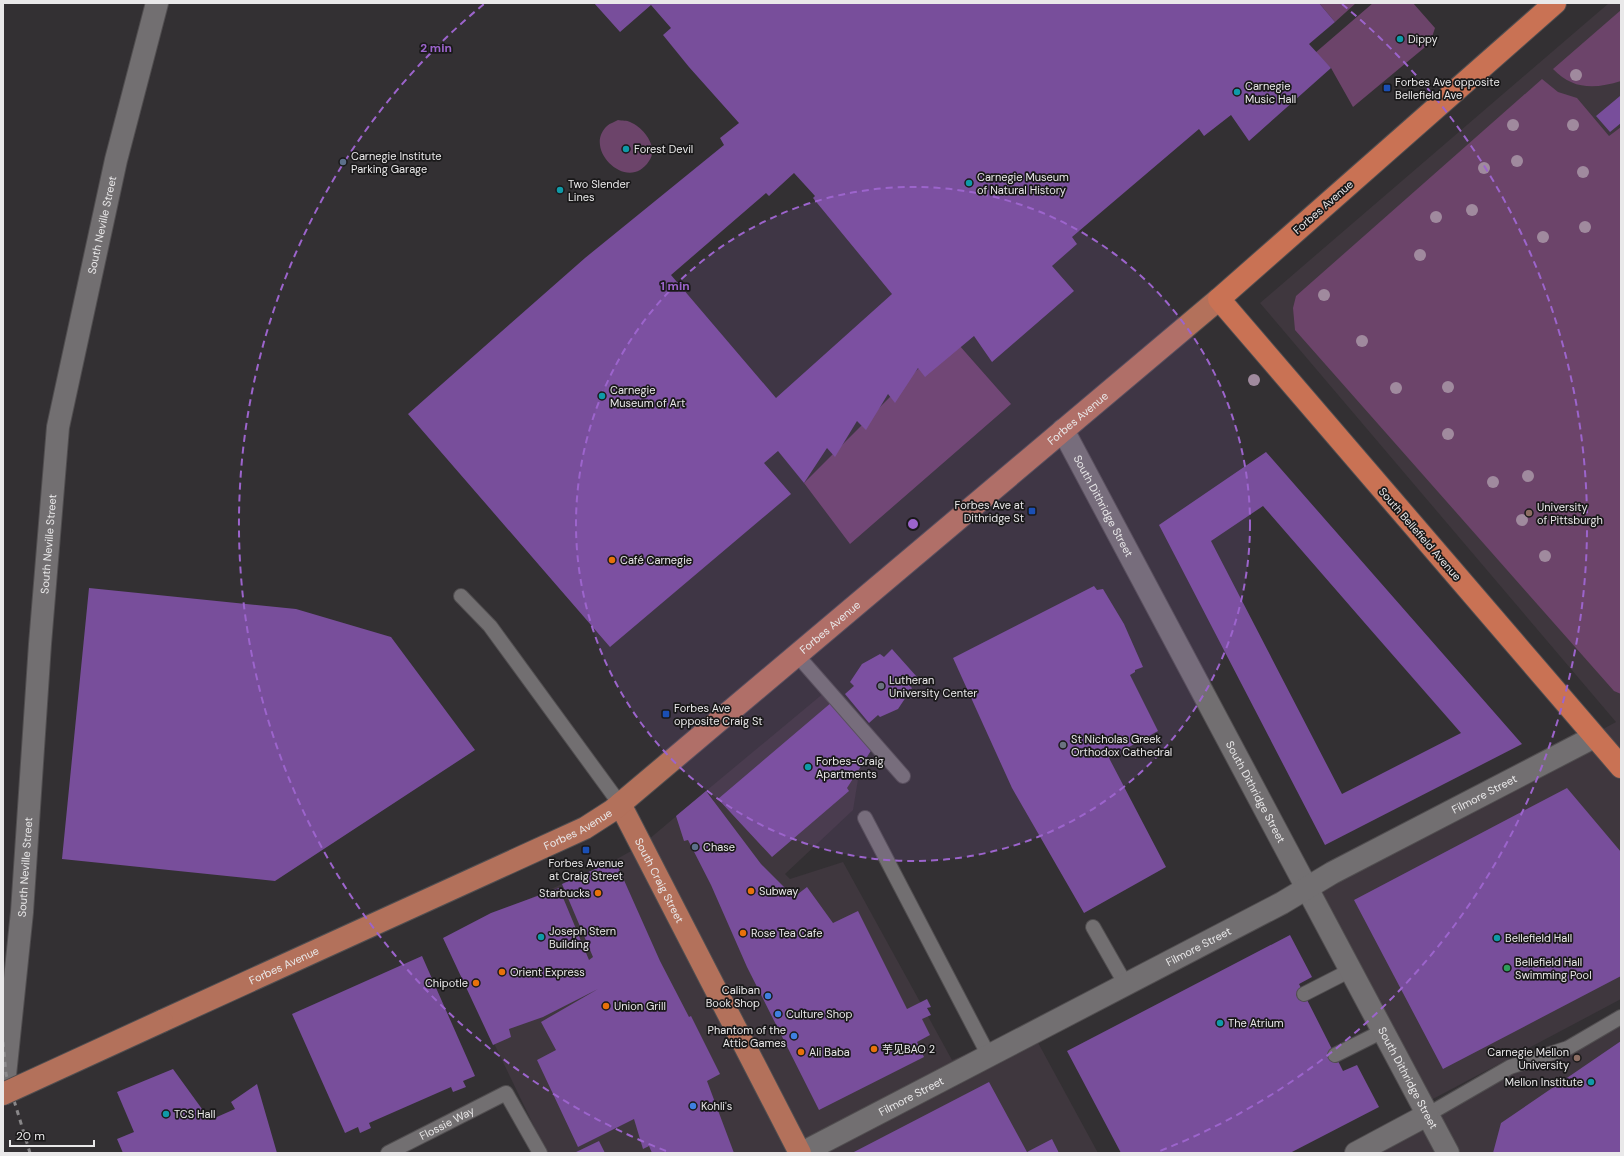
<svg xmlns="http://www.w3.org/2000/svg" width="1624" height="1156" font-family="'DM Sans','Noto Sans SC',sans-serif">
	<rect width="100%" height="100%" fill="#333033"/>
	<path fill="#3f373e" d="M1609,3H1621V999L1431,1100L1427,1089L1316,886L1616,722L1260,303Z
		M825,692L864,743L853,810L785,874L790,879L843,862L952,1060L1030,1028L1098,1153H547L443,938L615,860L642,845L705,792L715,802L706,791Z
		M1621,1016V1153H1355Z"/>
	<path fill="#6c446a" d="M1319,3H1356L1335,22Z
		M1373,3H1413L1435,28L1430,43L1353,107L1331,68L1315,53Z
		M1621,10V81C1595,89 1573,90 1553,69Z
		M1542,79L1558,92L1577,98L1609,136L1621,127V694L1614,691L1295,330L1293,308L1296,296Z
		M618,120C622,121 627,120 630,122C644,128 659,147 649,161C628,194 582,149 607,126C610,123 615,122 618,120Z
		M951,336L1011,404L850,544L804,483Z"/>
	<path fill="#784e9b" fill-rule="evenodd" d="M594,3H1319L1335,22L1309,44L1331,68L1249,141L1231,115L1204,136L1199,129L1072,237L1077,244L1052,266L1074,291L992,362L974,336L925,377L918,368L895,403L888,394L866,430L857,421L835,457L827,448L804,483L778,451L764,463L791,494L610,647L408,414L585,258L724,145L720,138L739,123L689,67L663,35L671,28L651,5L620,32ZM794,173L815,196L813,198L892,294L776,398L671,275L766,193L769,196Z
		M1620,96L1621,123L1610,132L1596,116Z
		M1266,452L1522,744L1325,845L1159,525ZM1263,506L1370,629L1461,733L1342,794L1211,541Z
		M1094,586L1097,590L1103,589L1124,624L1143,667L1135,670V672L1130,675L1158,731L1109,758L1166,867L1084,913L1012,788L953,658Z
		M89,588L296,609L391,637L475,750L275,881L62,859Z
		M892,649L917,677L909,685L912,688L898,709L880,717L878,715L869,723L845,694L854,686L850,682L862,664L880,654L884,657Z
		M832,702L874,746L847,788L849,791L772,857L718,799Z
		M1567,788L1621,852V976L1443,1069L1354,900Z
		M706,791L761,864L794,897L807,887L833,923L858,911L907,1009L927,999L931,1007L927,1008L931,1015L922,1019L930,1035L917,1042L924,1057L819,1110L747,967L711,885L688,840L684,841L676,816Z
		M615,860L660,961L689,1017L691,1016L720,1074L707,1081L734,1153H652L649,1146L643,1149L634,1119L578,1147L537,1060L556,1050L541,1022L598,989L543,1017L509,1029L511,1037L493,1045L443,938L491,913L559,888L589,960L593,957L562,884Z
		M1290,935L1312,977L1299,984L1335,1055L1343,1071L1357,1065L1379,1107L1290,1153H1121L1067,1051Z
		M422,956L475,1076L463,1081L466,1087L453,1092L451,1087L369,1123L371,1128L360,1133L358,1127L345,1133L292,1014Z
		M1621,1041V1153H1493L1501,1123Z
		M173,1069L210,1120L235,1109L231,1102L257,1084L277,1153H123L117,1139L134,1132L117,1092Z
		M989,1082L1027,1152L1052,1139L1059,1153H852Z
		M599,1141L605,1153H574Z"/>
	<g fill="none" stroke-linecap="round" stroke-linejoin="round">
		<defs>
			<g id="service">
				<path d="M461,596L490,626L620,804"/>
				<path d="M797,655L903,776"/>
				<path d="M865,818L989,1056"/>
				<path d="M1093,927L1126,985"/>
				<path d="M1304,994L1351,970"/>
				<path d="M1335,1055L1383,1031"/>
				<path d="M1427,1115L1510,1067L1568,1048L1621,1017"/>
				<path id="s1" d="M388,1153L506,1093L540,1153"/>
			</g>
			<g id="minor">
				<path id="s2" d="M1063,430L1448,1153"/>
				<path id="s3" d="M3,1094L22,912L40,644L58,427L116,160L157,3"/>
				<path id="s4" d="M802,1153L1282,903L1332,873L1594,737"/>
				<path d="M1356,1153L1427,1115"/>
			</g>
			<g id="primary">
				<path id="s5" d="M620,804L800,1153"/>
				<path id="s6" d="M162,1021L585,828L613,810L1219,299"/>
			</g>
			<path id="trunk" d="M1555,3L1219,299L1621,767"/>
		</defs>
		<use href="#service" stroke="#514e50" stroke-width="16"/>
		<use href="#minor" stroke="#514e50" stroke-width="24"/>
		<use href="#primary" stroke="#514e50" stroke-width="24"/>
		<use href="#trunk" stroke="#514e50" stroke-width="24"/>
		<use href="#service" stroke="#726f71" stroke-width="14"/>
		<use href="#minor" stroke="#726f71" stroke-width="22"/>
		<use href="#primary" stroke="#b3715b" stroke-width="22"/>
		<use href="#trunk" stroke="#c97254" stroke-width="22"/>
		<path stroke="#898789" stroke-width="3" stroke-dasharray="5 5" stroke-linecap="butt" d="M3,1042L6,1074L30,1153"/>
		<defs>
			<path id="primary-bridge" d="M3,1094L162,1021"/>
		</defs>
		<use href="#primary-bridge" stroke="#514e50" stroke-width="24" stroke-linecap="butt"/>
		<use href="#primary-bridge" stroke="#b3715b" stroke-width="22"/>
	</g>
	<g fill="#a08a9e">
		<circle cx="1576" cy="75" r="6"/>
		<circle cx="1513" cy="125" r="6"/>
		<circle cx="1573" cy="125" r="6"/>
		<circle cx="1517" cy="161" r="6"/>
		<circle cx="1484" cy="168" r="6"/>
		<circle cx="1583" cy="172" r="6"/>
		<circle cx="1472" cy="210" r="6"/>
		<circle cx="1436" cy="217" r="6"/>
		<circle cx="1585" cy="227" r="6"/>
		<circle cx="1543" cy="237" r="6"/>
		<circle cx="1420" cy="255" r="6"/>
		<circle cx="1324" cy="295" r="6"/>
		<circle cx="1362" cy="341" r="6"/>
		<circle cx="1254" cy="380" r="6"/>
		<circle cx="1448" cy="387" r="6"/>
		<circle cx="1396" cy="388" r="6"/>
		<circle cx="1448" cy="434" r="6"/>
		<circle cx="1528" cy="476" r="6"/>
		<circle cx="1493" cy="482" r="6"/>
		<circle cx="1522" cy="520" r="6"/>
		<circle cx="1545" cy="556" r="6"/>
	</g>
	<circle cx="913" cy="524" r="337" fill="#9c64cc" fill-opacity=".12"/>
	<g fill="none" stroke="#9c64cc" stroke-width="2" stroke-dasharray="7 5">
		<circle cx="913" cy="524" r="337"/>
		<path d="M666 1151A674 674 0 0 1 484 4M1342 4A674 674 0 0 1 1160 1151"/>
	</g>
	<g fill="#0f9aa8" stroke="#1a191a" stroke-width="1.5">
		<circle cx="1400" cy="39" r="4"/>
		<circle cx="1237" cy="92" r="4"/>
		<circle cx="626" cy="149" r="4"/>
		<circle cx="969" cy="183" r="4"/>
		<circle cx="560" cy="190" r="4"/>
		<circle cx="602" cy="396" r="4"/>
		<circle cx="808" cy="767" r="4"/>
		<circle cx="541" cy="937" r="4"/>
		<circle cx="1497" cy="938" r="4"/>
		<circle cx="1220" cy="1023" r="4"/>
		<circle cx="1591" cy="1082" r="4"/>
		<circle cx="166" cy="1114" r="4"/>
	</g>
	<g fill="#1a4fb4" stroke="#1a191a" stroke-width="1.5">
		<rect x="1383" y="84" width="8" height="8" rx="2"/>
		<rect x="1028" y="507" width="8" height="8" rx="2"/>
		<rect x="662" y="710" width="8" height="8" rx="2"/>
		<rect x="582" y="846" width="8" height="8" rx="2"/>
	</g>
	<g fill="#5c6f8a" stroke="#1a191a" stroke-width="1.5">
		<circle cx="343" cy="162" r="4"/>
		<circle cx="695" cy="847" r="4"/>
	</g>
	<g fill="#8d6e63" stroke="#1a191a" stroke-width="1.5">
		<circle cx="1529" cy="513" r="4"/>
		<circle cx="1577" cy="1058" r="4"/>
	</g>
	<g fill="#e8710a" stroke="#1a191a" stroke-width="1.5">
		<circle cx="612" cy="560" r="4"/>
		<circle cx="751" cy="891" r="4"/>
		<circle cx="598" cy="893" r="4"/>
		<circle cx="743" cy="933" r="4"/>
		<circle cx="502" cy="972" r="4"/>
		<circle cx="476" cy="983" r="4"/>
		<circle cx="606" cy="1006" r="4"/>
		<circle cx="874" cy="1049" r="4"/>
		<circle cx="801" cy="1052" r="4"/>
	</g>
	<g fill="#6b7280" stroke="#1a191a" stroke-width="1.5">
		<circle cx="881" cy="686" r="4"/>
		<circle cx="1063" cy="745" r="4"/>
	</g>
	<circle fill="#2e9e5b" stroke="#1a191a" stroke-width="1.5" cx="1507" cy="968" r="4"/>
	<g fill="#3f7fe0" stroke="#1a191a" stroke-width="1.5">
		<circle cx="768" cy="996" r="4"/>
		<circle cx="778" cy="1014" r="4"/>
		<circle cx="794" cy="1036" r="4"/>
		<circle cx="693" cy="1106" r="4"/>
	</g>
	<g text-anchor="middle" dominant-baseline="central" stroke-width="3.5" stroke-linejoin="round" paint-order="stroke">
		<g font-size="11" fill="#e9e8e9" stroke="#1a191a" text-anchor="start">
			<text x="1408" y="39">Dippy</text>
			<text x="1395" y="82">Forbes Ave opposite<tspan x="1395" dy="13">Bellefield Ave</tspan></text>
			<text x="1245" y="86">Carnegie<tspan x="1245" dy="13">Music Hall</tspan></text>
			<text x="634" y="149">Forest Devil</text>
			<text x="351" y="156">Carnegie Institute<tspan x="351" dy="13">Parking Garage</tspan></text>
			<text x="977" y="177">Carnegie Museum<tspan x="977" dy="13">of Natural History</tspan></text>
			<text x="568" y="184">Two Slender<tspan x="568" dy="13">Lines</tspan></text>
			<text x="610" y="390">Carnegie<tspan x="610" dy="13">Museum of Art</tspan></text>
			<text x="1024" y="505" text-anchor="end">Forbes Ave at<tspan x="1024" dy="13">Dithridge St</tspan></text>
			<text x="1537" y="507">University<tspan x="1537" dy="13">of Pittsburgh</tspan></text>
			<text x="620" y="560">Café Carnegie</text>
			<text x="889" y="680">Lutheran<tspan x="889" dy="13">University Center</tspan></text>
			<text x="674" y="708">Forbes Ave<tspan x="674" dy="13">opposite Craig St</tspan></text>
			<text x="1071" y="739">St Nicholas Greek<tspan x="1071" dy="13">Orthodox Cathedral</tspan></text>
			<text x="816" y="761">Forbes-Craig<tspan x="816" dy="13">Apartments</tspan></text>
			<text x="703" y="847">Chase</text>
			<text x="586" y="863" text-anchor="middle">Forbes Avenue<tspan x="586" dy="13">at Craig Street</tspan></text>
			<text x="759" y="891">Subway</text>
			<text x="590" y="893" text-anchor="end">Starbucks</text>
			<text x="549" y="931">Joseph Stern<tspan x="549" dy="13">Building</tspan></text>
			<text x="751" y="933">Rose Tea Cafe</text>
			<text x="1505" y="938">Bellefield Hall</text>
			<text x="1515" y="962">Bellefield Hall<tspan x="1515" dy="13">Swimming Pool</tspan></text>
			<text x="510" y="972">Orient Express</text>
			<text x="468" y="983" text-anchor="end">Chipotle</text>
			<text x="760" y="990" text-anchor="end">Caliban<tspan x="760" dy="13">Book Shop</tspan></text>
			<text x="614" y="1006">Union Grill</text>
			<text x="786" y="1014">Culture Shop</text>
			<text x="1228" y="1023">The Atrium</text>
			<text x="786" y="1030" text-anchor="end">Phantom of the<tspan x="786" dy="13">Attic Games</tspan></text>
			<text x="882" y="1049">芋见BAO 2</text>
			<text x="809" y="1052">Ali Baba</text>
			<text x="1569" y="1052" text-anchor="end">Carnegie Mellon<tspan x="1569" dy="13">University</tspan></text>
			<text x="1583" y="1082" text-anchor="end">Mellon Institute</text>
			<text x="701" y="1106">Kohli's</text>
			<text x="174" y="1114">TCS Hall</text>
		</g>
		<g font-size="11" fill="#e9e8e9" stroke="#1a191a">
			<text transform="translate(1323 207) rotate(-41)">Forbes Avenue</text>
			<text stroke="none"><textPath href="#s3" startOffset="876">South Neville Street</textPath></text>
			<text stroke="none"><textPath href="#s6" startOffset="1106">Forbes Avenue</textPath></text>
			<text stroke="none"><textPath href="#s2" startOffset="86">South Dithridge Street</textPath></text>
			<text transform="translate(1420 534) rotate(49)">South Bellefield Avenue</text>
			<text stroke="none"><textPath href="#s3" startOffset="552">South Neville Street</textPath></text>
			<text stroke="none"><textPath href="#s6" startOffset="782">Forbes Avenue</textPath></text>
			<text stroke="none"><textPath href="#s2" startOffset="410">South Dithridge Street</textPath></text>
			<text stroke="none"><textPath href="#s4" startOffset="771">Filmore Street</textPath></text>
			<text stroke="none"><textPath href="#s6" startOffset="458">Forbes Avenue</textPath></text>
			<text stroke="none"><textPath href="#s3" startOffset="228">South Neville Street</textPath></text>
			<text stroke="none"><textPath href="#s5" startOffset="86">South Craig Street</textPath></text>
			<text stroke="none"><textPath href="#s4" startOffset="447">Filmore Street</textPath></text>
			<text stroke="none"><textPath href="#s6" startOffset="134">Forbes Avenue</textPath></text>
			<text stroke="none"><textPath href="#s2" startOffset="734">South Dithridge Street</textPath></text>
			<text stroke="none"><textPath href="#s4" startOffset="123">Filmore Street</textPath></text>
			<text stroke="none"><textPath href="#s1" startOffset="66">Flossie Way</textPath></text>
		</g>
	</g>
	<circle cx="913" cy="524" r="6" fill="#9c64cc" stroke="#1a191a" stroke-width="2"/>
	<g font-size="12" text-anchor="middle" font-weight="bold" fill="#9c64cc" stroke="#1a191a" stroke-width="3.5" stroke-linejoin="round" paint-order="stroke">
		<text x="436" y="52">2 min</text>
		<text x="675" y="290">1 min</text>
	</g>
	<rect width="1624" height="1156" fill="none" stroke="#e9e8e9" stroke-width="8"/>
	<path d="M10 1140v6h84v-6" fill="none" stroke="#e9e8e9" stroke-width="2"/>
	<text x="16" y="1140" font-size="12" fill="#e9e8e9" stroke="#1a191a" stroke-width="3" paint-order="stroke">20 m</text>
</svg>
